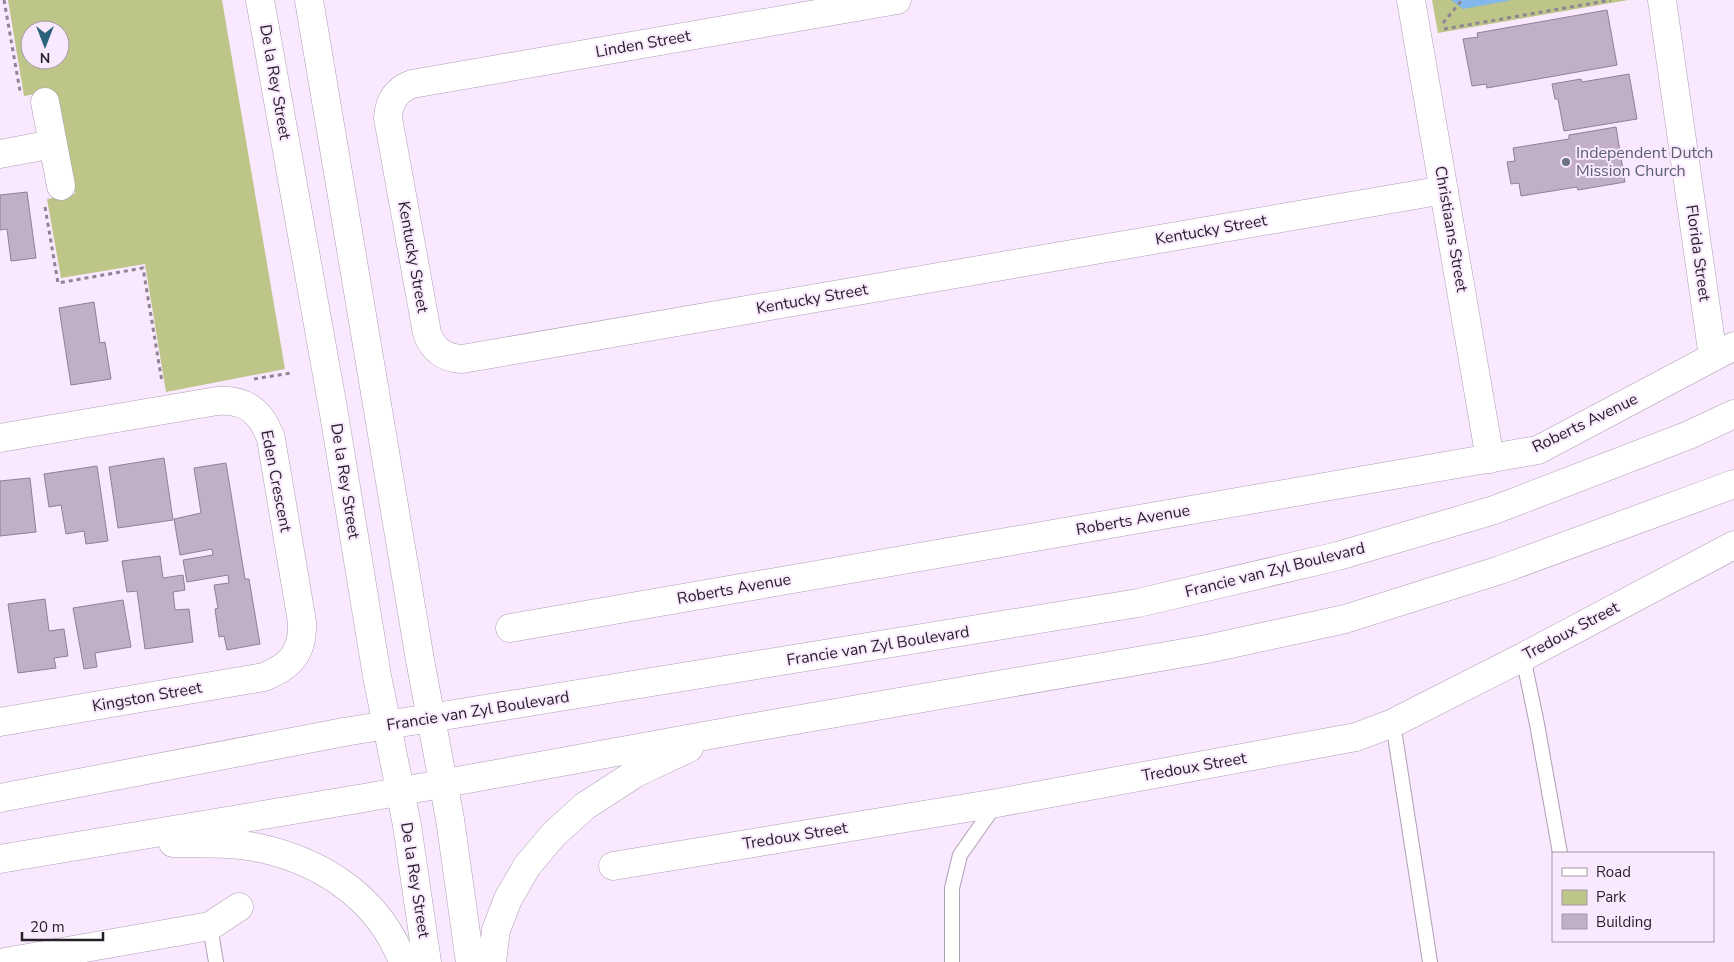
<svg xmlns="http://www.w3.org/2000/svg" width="1734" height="962" font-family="'Nunito Sans',sans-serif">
	<rect width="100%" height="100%" fill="#f9e8fe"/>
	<path fill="#bdc588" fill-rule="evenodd" d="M8,0H222L285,369L166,392L145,264L61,278L47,199L75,194L56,93L45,92L24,96ZM30,30H60V60H30Z
		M1432,0H1628L1438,33Z"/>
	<path fill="#82b8ec" d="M1451,0H1512L1463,9Z"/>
	<path fill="#c0afc5" stroke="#8f8094" d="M1607,10L1617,65L1487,88L1486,84L1472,86L1463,39L1478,37L1477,33Z
		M1629,74L1637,119L1564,131L1558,99H1555L1552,84L1581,79L1582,82Z
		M1616,127L1625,182L1578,190L1577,187L1521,196L1519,183L1511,184L1507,162L1515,161L1513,148L1569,139V135Z
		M27,192L36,258L11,261L7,229L0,230V195Z
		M94,302L100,343L105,342L111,379L71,385L59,308Z
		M164,458L173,520L118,528L109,467Z
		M226,463L245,579H249L260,644L227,650L224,636L219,637L215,609L218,608L214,585L229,583L228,575L187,582L183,560L213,555L212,549L180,555L174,519L201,513L194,468Z
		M97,466L108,541L86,544L84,531L66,534L61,505L49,507L44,474Z
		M30,478L36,532L0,536V481Z
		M160,556L163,578L183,575L185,590L173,592L175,610L189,609L193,642L145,649L137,591L127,592L122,561Z
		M45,599L49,631L64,629L68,656L54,658L56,668L18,673L8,604Z
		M123,600L131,647L95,653L97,667L84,669L73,608Z"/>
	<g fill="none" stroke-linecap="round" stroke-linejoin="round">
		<defs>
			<path id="lane" d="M1523,657L1537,724L1560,853
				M1393,723L1430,962
				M210,926L216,962
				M952,962V888L960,855L996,804"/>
			<path id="street" d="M897,0L412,84C396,90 389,101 388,118L427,333C433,350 444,358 462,359L1444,190
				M1411,0L1490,459
				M1662,0L1713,357
				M45,102L61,186
				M0,154L53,144
				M0,438L217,401C246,399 262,412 271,439L302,622C303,653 291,666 264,677L0,722
				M510,628L1538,450L1734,346
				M613,866L997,803L1356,737L1393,723L1523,657L1734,545
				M5,962L210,926L239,907"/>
			<path id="secondary" d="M260,0L334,414L377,676L407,825L427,962
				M309,0L420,660L450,819L470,962
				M0,798L344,732L1138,603L1338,556L1494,510L1689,435L1734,414
				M173,843C203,844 235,842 264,849C327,864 380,901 403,962
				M0,859L364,798L737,730L1207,649L1345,619L1500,570L1734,484
				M492,962L496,930L508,899L527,866L554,834L585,806L636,773L689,748"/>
		</defs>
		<use href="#lane" stroke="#af9fb4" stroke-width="16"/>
		<use href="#street" stroke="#af9fb4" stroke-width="29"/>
		<use href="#secondary" stroke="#af9fb4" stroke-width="29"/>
		<path stroke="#8f8493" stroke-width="3" stroke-dasharray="4 4" stroke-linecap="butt" d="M4,0L20,91
			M1443,23L1462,0
			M1444,29L1611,0
			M45,207L58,283L143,268L162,382
			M254,379L291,373"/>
		<use href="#lane" stroke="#fff" stroke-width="14"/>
		<use href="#street" stroke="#fff" stroke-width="28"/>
		<use href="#secondary" stroke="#fff" stroke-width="28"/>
	</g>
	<circle fill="#6b7280" stroke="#f9e8fe" stroke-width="2" cx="1566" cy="162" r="5"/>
	<g text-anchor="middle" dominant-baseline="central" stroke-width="4" stroke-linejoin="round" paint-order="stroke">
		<g font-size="16" fill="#251f27" stroke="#f9e8fe">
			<text transform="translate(643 44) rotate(-10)">Linden Street</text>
			<text transform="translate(275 82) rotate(80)">De la Rey Street</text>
			<text transform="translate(1451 229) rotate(80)">Christiaans Street</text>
			<text transform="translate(1211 230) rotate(-10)">Kentucky Street</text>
			<text transform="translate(1698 253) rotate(82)">Florida Street</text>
			<text transform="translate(413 257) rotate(80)">Kentucky Street</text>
			<text transform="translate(812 299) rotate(-10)">Kentucky Street</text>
			<text transform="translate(1585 423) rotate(-26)">Roberts Avenue</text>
			<text transform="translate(276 481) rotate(79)">Eden Crescent</text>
			<text transform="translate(345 481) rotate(81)">De la Rey Street</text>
			<text transform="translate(1133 520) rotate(-10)">Roberts Avenue</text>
			<text transform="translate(1275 570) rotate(-14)">Francie van Zyl Boulevard</text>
			<text transform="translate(734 589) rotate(-10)">Roberts Avenue</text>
			<text transform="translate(1571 631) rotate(-28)">Tredoux Street</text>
			<text transform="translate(878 646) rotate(-9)">Francie van Zyl Boulevard</text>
			<text transform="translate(147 697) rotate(-10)">Kingston Street</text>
			<text transform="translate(478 711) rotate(-9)">Francie van Zyl Boulevard</text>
			<text transform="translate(1194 767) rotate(-10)">Tredoux Street</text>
			<text transform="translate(795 836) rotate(-9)">Tredoux Street</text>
			<text transform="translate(415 880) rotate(81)">De la Rey Street</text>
		</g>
		<g font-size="16" fill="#5b616d" stroke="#f9e8fe" text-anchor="start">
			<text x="1576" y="153">Independent Dutch<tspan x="1576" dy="18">Mission Church</tspan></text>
		</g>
	</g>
	<rect x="1552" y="852" width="162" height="90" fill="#f9e8fe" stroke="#a498a8"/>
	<rect x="1562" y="868" width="25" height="8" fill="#ffffff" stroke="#a498a8"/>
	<text x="1596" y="877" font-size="15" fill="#251f27">Road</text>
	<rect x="1562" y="890" width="25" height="15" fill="#bdc588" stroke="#a498a8"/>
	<text x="1596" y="902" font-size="15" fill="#251f27">Park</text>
	<rect x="1562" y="914" width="25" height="15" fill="#c0afc5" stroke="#a498a8"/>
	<text x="1596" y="927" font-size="15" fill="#251f27">Building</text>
	<g transform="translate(45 45) rotate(180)"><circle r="24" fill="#f9e8fe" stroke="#a498a8"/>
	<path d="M0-4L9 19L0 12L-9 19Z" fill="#2b627d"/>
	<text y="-8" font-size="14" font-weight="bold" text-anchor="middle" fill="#251f27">N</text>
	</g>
	<path d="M22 932v8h81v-8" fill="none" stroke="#251f27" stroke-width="2.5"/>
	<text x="30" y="932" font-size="15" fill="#251f27" stroke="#f9e8fe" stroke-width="4" paint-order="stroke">20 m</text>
</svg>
